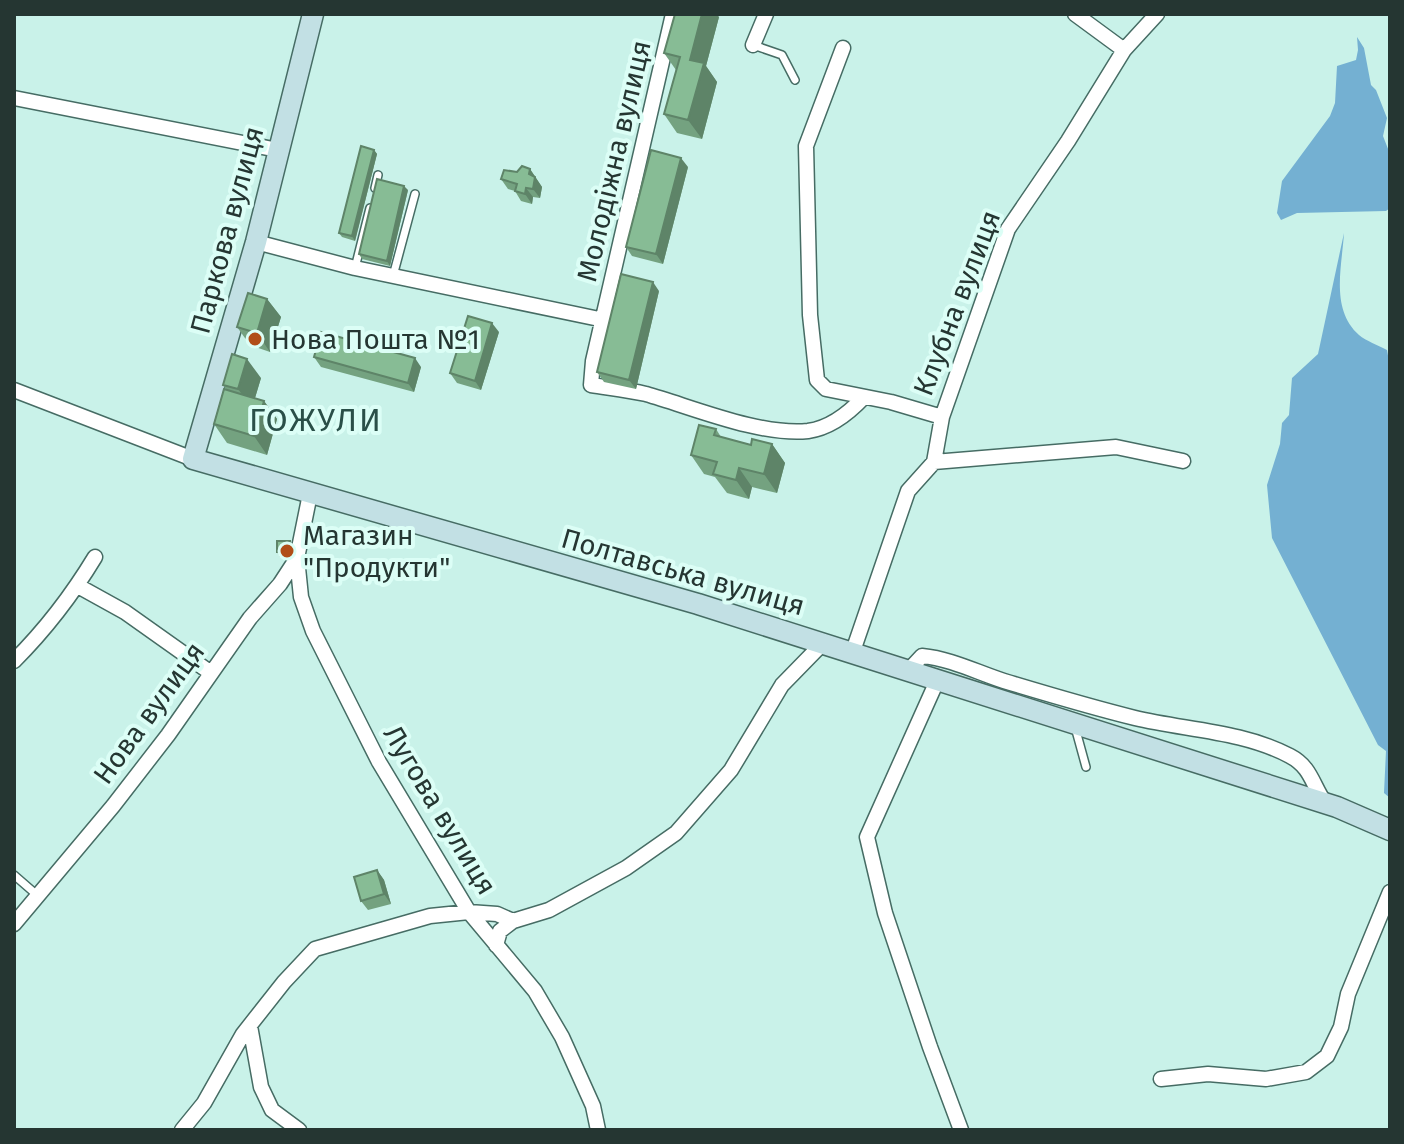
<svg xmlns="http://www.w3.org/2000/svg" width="1404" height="1144" font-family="'Fira Sans',sans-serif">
	<rect width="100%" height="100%" fill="#c9f2e9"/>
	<path fill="#74b0d2" d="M1357,37L1364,48L1371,85L1376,90L1387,118L1383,136L1390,154V208L1386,211L1297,213L1281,220L1277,213L1282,181L1330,116L1335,103L1337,66L1356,60L1358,50Z
		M1344,233C1342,267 1330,309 1359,335C1366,341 1378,345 1387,350L1390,367V798L1384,793L1386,751L1378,745L1272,538L1267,485L1280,444L1282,423L1289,415L1292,378L1318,354Z"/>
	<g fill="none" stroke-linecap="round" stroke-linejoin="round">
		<defs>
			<path id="lane" d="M753,45L782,55L795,80
				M375,188L378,175
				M355,268L370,208
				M393,276L415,194
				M1075,727L1086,767
				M14,875L37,895"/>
			<path id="street" d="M673,14L593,361L591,385C610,388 628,390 646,394C692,407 760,436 808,431C831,428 849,413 864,397
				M1075,14L1124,50
				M753,45L766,14
				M843,48L806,146L810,315L817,380L826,389L891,402L942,417
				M14,98L278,150
				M256,242L355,268L604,320
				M14,390L193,459
				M934,462L1116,447L1183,461
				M310,494L297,558L301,597L313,631L379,762L469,912L535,991L562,1037L593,1106L598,1130
				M78,586L125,612L211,673
				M852,654L908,491L934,462L942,417L1008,229L1068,141L1124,50L1157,14
				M14,661C45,630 72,595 95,557
				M908,671L922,656C952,659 976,672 1004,681C1047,694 1091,707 1135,718C1185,730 1243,731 1290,756C1311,767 1312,784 1325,803
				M937,681L867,837L885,913L930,1047L961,1130
				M14,924L113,806L168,735L250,618L280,584L297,558
				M496,945L500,931L513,921L549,910L626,868L676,833L731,770L782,685L823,643
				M250,1026L261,1087L272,1110L299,1130
				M1161,1079L1208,1074L1266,1079L1306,1072L1327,1056L1341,1027L1348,994L1390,892
				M182,1130L204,1103L243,1034L284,982L315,949L430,916L469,912L497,914L513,921"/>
			<path id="secondary" d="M313,14L256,242L193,459L698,604L1337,807L1390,830"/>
		</defs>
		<use href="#lane" stroke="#466c64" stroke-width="10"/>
		<use href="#street" stroke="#466c64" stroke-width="17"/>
		<use href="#secondary" stroke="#466c64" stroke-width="23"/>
		<use href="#lane" stroke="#fff" stroke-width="7"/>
		<use href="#street" stroke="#fff" stroke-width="14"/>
		<use href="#secondary" stroke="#c2e0e4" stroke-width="20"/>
	</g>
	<path fill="#74a280" d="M719,17L706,66L717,82L702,139L677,133L664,114L676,70L664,53Z
		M374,150L377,154L355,241L342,237L339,233Z
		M688,167L663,264L632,256L626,247Z
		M530,169L542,187L540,198L533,197L532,204L521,201L515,191L508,189L501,179Z
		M408,190L390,266L362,259L359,254Z
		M659,291L636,389L604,382L597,372Z
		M267,299L281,317L270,352L250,345L237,327Z
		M499,332L481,390L457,383L450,373Z
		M314,357L421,367L414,392L321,367Z
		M261,378L255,398L264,401L277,419L267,455L227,443L214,424L227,390L223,385Z
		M716,429L721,437L751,445L772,444L785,463L777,493L752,487L749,499L727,493L715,477L704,474L691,455Z
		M290,541L293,546V557H280L277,552Z
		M377,870L384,880L391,904L368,910L361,901Z"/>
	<path fill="#5e8468" d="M702,14H717L719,17L706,66L717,82L702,139L688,120L690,60Z
		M374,150L377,154L355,241L352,236Z
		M681,158L688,167L663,264L656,254Z
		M530,169L542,187L540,198L533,189L529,174Z
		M404,186L408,190L390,266L387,261Z
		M526,188L533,197L532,204L525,194Z
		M653,282L659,291L636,389L629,380Z
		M267,299L281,317L270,352L257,333Z
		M492,323L499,332L481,390L475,381Z
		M415,358L421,367L414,392L408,383Z
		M247,359L261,378L252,408L238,389Z
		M264,401L277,419L267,455L254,436Z
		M772,444L785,463L777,493L764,474Z
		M739,468L752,487L749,499L736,480Z
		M290,541L293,546V557L290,552Z
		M377,870L384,880L391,904L384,894Z"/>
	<path fill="#87bc95" stroke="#5e8468" stroke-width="2" d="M675,14H702L690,60L704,63L688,120L664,114L680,57L664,53Z
		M361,146L374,150L352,236L339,233Z
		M651,150L681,158L656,254L626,247Z
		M522,166L530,169L529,174L535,177L533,189L526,188L525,194L515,191L517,184L501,179L504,170L517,172Z
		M377,179L404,186L387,261L359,254Z
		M621,274L653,282L629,380L597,372Z
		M248,293L267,299L257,333L237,327Z
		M468,316L492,323L475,381L450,373Z
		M321,332L415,358L408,383L314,357Z
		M232,354L247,359L238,389L223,385Z
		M224,389L264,401L254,436L214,424Z
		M699,425L716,429L714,435L751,445L752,439L772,444L764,474L739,468L736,480L713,474L717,462L691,455Z
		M277,541H290V552H277Z
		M377,870L384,894L361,901L354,877Z"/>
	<g fill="#b14e18" stroke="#dcfef6" stroke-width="3">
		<circle cx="255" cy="339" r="8"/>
		<circle cx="287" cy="551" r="8"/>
	</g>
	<g text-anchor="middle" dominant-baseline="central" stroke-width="8" stroke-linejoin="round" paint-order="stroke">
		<g font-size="28" fill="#253632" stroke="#dcfef6">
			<text transform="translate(614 161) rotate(-77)">Молодіжна вулиця</text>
			<text transform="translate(227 230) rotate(-75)">Паркова вулиця</text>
			<text transform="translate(957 303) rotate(-69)">Клубна вулиця</text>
			<text transform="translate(683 572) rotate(16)">Полтавська вулиця</text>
			<text transform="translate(149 713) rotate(-54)">Нова вулиця</text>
			<text transform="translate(440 810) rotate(59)">Лугова вулиця</text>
		</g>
		<g font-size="28" fill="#253632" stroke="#dcfef6" text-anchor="start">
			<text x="271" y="339">Нова Пошта №1</text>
			<text x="303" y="535">Магазин<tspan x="303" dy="32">"Продукти"</tspan></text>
		</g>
		<g font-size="32" letter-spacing="2" fill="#2a4f48" stroke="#dcfef6">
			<text x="316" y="420">ГОЖУЛИ</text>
		</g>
	</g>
	<rect width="1404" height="1144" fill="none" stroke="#253632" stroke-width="32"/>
</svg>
